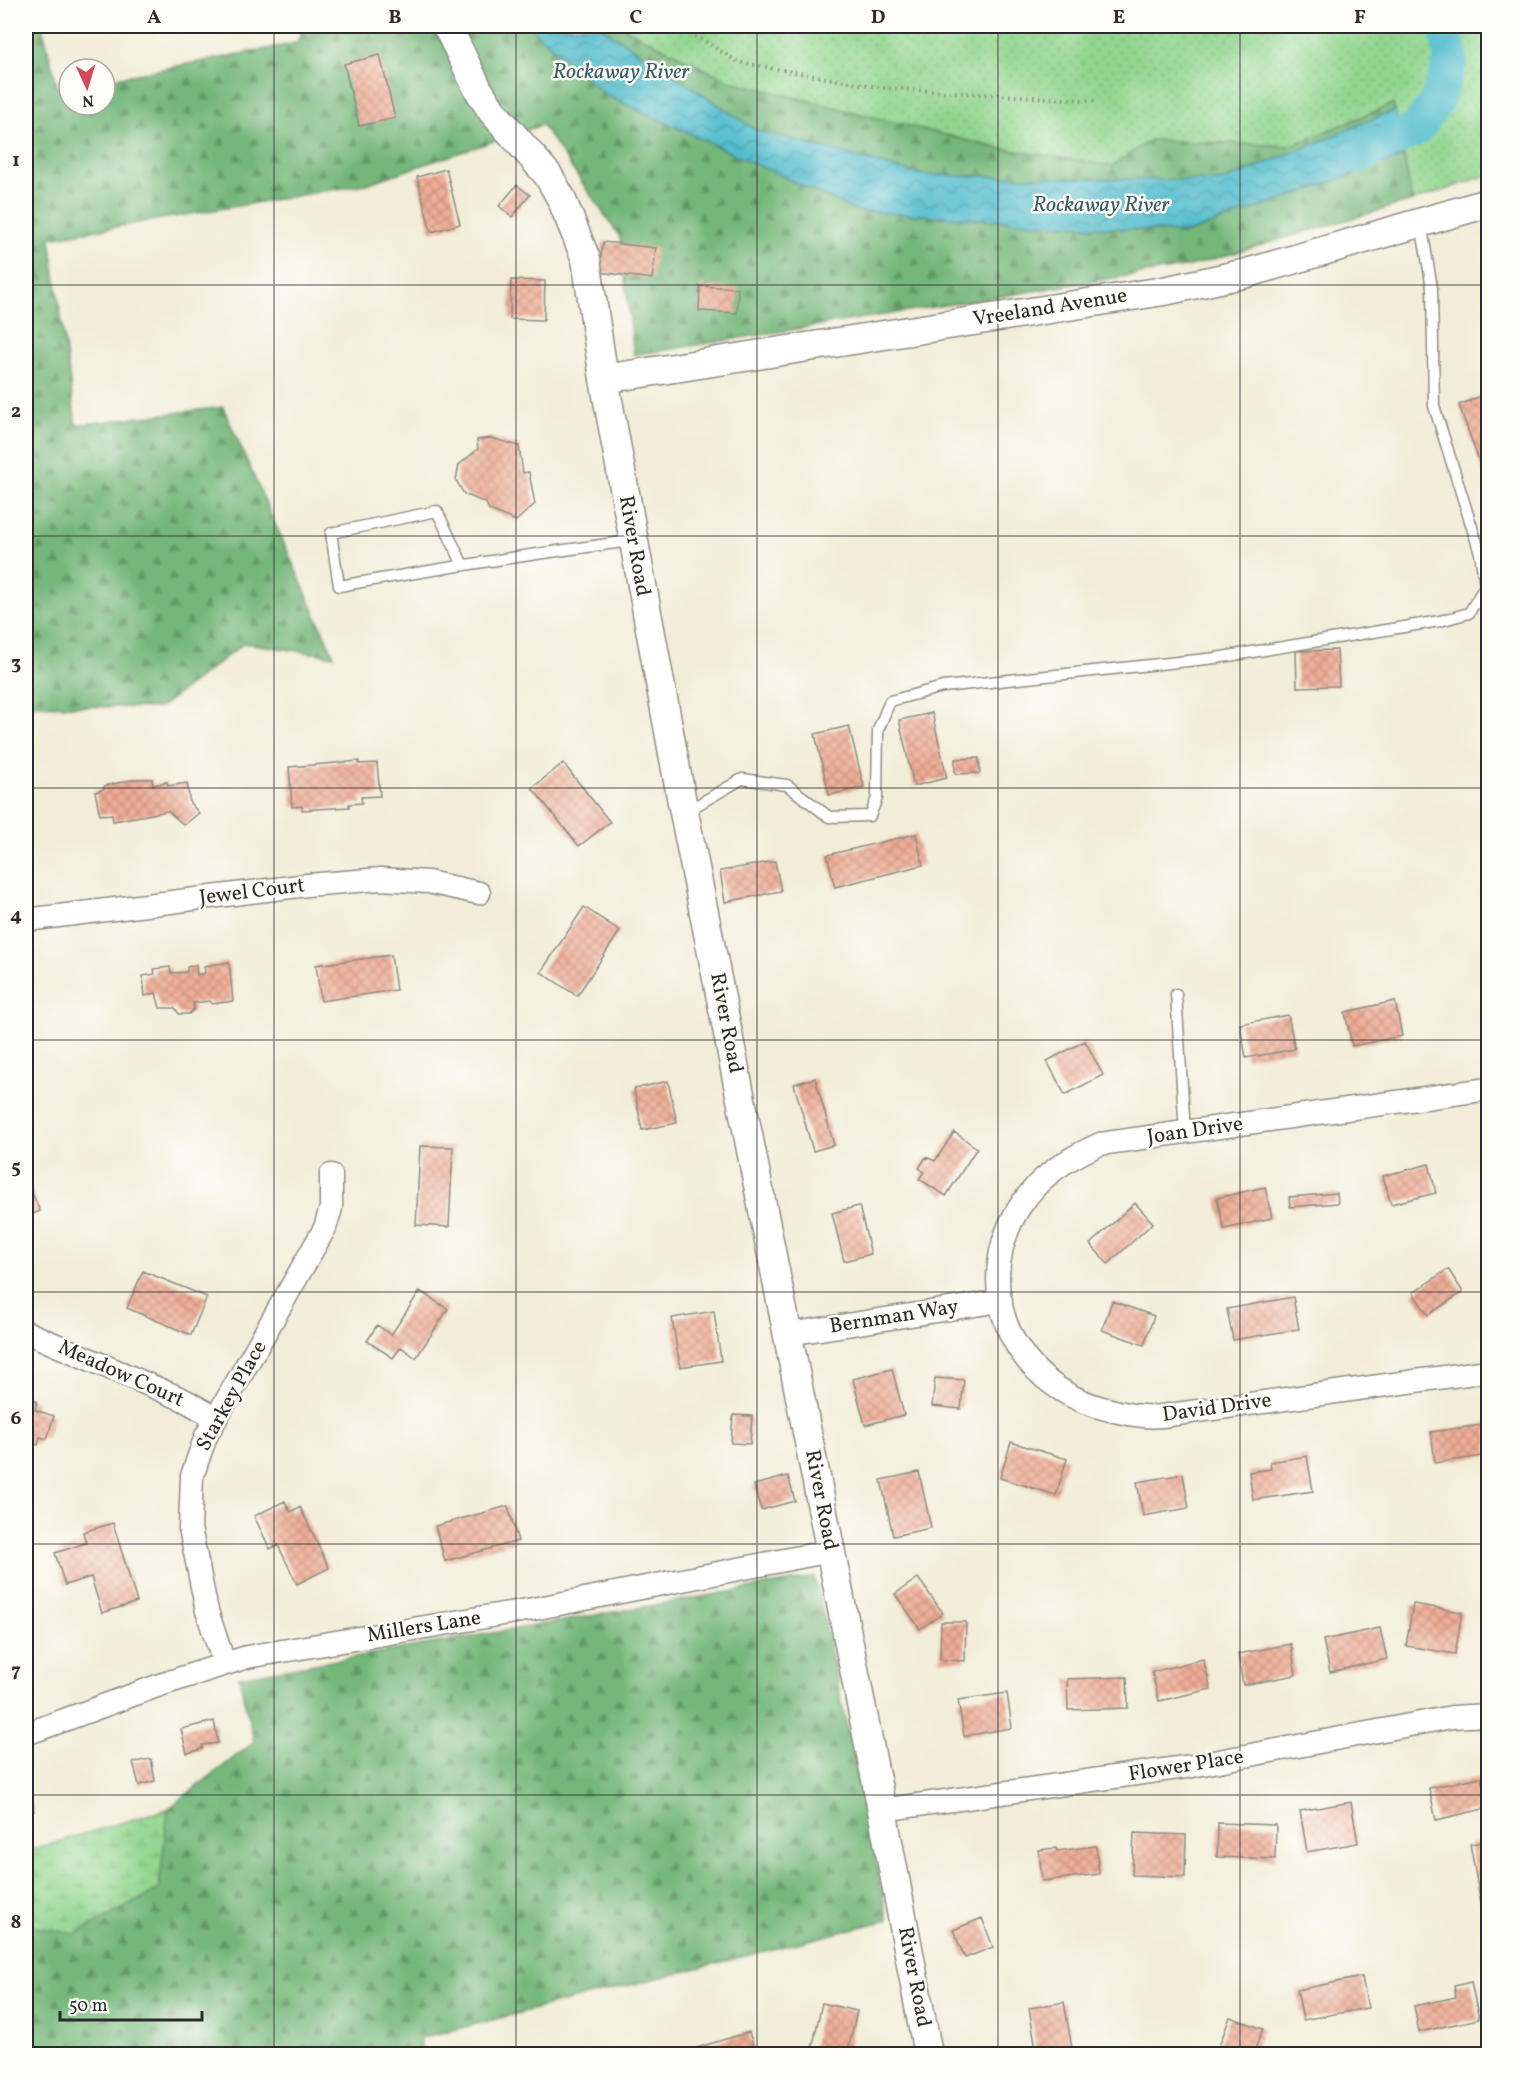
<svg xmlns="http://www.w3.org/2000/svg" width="1514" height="2080" font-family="Vollkorn,serif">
	<defs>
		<pattern id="grass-dots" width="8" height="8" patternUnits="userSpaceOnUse" patternTransform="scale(1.5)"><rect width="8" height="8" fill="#92d68f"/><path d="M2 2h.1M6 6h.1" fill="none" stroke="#7eb87c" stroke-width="1.8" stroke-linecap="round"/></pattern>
		<pattern id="forest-firs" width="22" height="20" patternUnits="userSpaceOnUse" patternTransform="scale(1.5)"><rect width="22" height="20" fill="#75b77a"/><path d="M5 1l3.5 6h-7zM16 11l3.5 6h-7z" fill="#609564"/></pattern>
		<pattern id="wetland-marsh" width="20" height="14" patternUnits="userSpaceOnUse" patternTransform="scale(1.5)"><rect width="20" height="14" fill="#92d68f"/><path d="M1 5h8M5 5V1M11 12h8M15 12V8" fill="none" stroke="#7eb87c"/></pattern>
		<pattern id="water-waves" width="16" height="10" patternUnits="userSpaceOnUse" patternTransform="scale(1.5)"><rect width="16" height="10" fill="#52bece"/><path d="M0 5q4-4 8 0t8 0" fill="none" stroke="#449ba7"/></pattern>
		<pattern id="building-cross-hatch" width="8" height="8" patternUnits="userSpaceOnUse" patternTransform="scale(1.5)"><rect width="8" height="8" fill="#f0ae96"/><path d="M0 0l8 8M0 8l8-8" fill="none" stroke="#c38e7b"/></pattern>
	</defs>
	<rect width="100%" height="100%" fill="#fdfcf7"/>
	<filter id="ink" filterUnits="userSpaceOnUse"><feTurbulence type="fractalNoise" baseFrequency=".0167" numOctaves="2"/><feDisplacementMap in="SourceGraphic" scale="12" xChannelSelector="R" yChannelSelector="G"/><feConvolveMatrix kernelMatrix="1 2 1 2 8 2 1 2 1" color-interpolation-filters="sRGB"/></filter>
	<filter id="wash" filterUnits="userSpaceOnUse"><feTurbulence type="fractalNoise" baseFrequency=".008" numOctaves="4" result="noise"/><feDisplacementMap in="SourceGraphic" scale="24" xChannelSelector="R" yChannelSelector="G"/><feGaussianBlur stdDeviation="1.35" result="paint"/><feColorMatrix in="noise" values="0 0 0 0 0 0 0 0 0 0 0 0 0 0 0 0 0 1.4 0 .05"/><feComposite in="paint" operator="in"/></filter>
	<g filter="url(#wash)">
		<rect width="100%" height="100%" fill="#f2edd8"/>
		<path fill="url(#grass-dots)" stroke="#5e805d" stroke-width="1.5" d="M620,26H1488V175L1412,201L1393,105L1290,146L1150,140L1112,166L997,148L729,81Z"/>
		<path fill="url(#forest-firs)" stroke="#507152" stroke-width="1.5" d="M26,26H42L58,89L69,87V105H105V80L297,43L303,26H529L606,95L857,211L1187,233L1404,156L1412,201L1190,266L634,355L620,237L542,125L366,184L50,238L76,425L223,407L334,656L244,643L160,708L26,705Z
			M600,26H620L729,81L997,148L1112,166L1150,140L1290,146L1393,104L1395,110L1223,181L922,175L756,130Z
			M815,1577L888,1920L421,2038V2054H26V1925L75,1934L159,1889L168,1809L254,1742L239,1677Z"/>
		<path fill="url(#wetland-marsh)" stroke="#5e805d" stroke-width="1.5" d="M168,1809L159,1889L75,1934L26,1925V1851Z"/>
		<path fill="url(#water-waves)" stroke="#3e747c" stroke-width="1.5" d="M529,26H600L756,130L922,175L1223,181L1395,110L1404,156L1187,233L857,211L606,95Z"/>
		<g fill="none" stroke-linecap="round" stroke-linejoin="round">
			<path stroke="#52bece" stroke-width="34" d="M1358,157L1417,129L1437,100L1451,61L1445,26"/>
		</g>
		<g id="blocks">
			<path fill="url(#building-cross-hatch)" d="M380,55L395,118L359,126L344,64Z
				M446,169L460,224L431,232L417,177Z
				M517,185L530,195L512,217L499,206Z
				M603,242L656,248L652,279L599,272Z
				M511,280L545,281L544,320L510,319Z
				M700,286L738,288L737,313L699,311Z
				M1488,393V486L1459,405Z
				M491,438L519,446L523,473L529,472L535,504L516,521L489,510L486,503L464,494L456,480L459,465L478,449L477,440Z
				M1337,650L1339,686L1297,687L1296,651Z
				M932,713L947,778L914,786L899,720Z
				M849,726L864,787L829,795L815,734Z
				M979,758L980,773L955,774V759Z
				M359,761V764L377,763L380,796L361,797L362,803L349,804V807L302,810V806L292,807L289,767Z
				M563,763L610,822L579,846L532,788Z
				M136,779H152L153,785L167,782L168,786L187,783L190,803L199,813L184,825L168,811L113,821L112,814L100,815L95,792L104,789V786Z
				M916,834L923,865L835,887L827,855Z
				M775,861L781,891L725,902L720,871Z
				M584,907L620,931L577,996L541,972Z
				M391,955L396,990L321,1001L316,965Z
				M229,962L233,1001L212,1004L210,1001L193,1003L194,1009L189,1014H179L175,1008H160L156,993L145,996L143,976L155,974L154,969L170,967L171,973L187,972V967L196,965L197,975L205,973L204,966Z
				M1395,1001L1402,1036L1352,1046L1345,1012Z
				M1288,1015L1295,1049L1246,1058L1240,1024Z
				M1085,1041L1103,1075L1065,1095L1047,1061Z
				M815,1078L834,1145L813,1151L794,1084Z
				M668,1081L677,1123L642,1130L634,1089Z
				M954,1132L977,1148L946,1196L919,1179L924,1172L919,1168L926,1157L935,1161Z
				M420,1146L453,1147L449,1227L416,1225Z
				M1429,1164L1436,1193L1391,1204L1383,1176Z
				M26,1179L40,1211L26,1217Z
				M1265,1187L1272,1218L1224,1229L1217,1198Z
				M1337,1193L1338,1203L1290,1207L1289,1197Z
				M1135,1203L1153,1223L1108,1264L1090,1244Z
				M859,1206L871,1254L844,1261L832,1213Z
				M1448,1269L1463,1292L1428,1315L1413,1293Z
				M143,1271L207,1297L191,1335L127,1308Z
				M420,1291L448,1309L416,1358L401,1347L393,1358L367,1341L377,1325L391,1335Z
				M1293,1297L1299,1329L1233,1340L1227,1309Z
				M1112,1301L1154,1316L1144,1345L1102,1330Z
				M714,1311L721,1361L680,1367L672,1318Z
				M892,1369L904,1415L865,1425L853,1379Z
				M935,1378L964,1380L961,1409L932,1406Z
				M26,1398L37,1401L35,1410L54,1416L47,1439L40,1437L38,1445L26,1441Z
				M733,1415L752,1416L750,1444L731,1443Z
				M1488,1424V1455L1435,1463L1431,1432Z
				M1011,1442L1067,1459L1056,1495L1000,1478Z
				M1307,1456L1313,1491L1253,1500L1249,1472L1271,1469L1270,1462Z
				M919,1472L931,1528L893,1536L881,1480Z
				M1183,1474L1189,1508L1143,1516L1137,1482Z
				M788,1476L795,1501L761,1510L754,1485Z
				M285,1501L290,1512L300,1507L329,1568L297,1584L278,1545L270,1549L254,1516Z
				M508,1506L518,1541L445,1561L435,1526Z
				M113,1523L137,1602L102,1613L91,1577L65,1585L55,1553L86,1543L83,1532Z
				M1488,1574V1590H1487L1485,1575Z
				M918,1578L943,1613L920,1629L895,1594Z
				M1413,1604L1462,1612L1455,1654L1406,1646Z
				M941,1622H966L965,1661L940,1660Z
				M1380,1628L1387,1659L1330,1672L1323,1640Z
				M1291,1644L1296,1675L1243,1685L1238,1654Z
				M1203,1659L1211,1689L1159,1701L1152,1672Z
				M1127,1677L1128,1708L1068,1710L1067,1679Z
				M1007,1693L1012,1728L964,1736L958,1700Z
				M214,1721L218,1743L202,1745V1749L187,1753L181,1729Z
				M151,1759L155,1781L139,1785L133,1762Z
				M1481,1777L1488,1808L1436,1820L1429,1788Z
				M26,1791L34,1811L26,1814Z
				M1351,1802L1358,1843L1307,1852L1300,1811Z
				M1218,1823L1276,1825L1275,1859L1217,1857Z
				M1134,1833L1186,1835L1185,1877L1132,1875Z
				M1488,1841V1902L1481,1903L1470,1844Z
				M1096,1846L1099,1874L1042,1881L1039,1850L1056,1848L1057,1851Z
				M982,1918L993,1947L965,1958L953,1930Z
				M1362,1977L1368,2008L1303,2020L1297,1990Z
				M1471,1982L1479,2019L1419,2032L1414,2006L1456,1997L1454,1986Z
				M1064,2002L1073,2054H1037L1029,2008Z
				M822,2003L857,2011L847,2054H811Z
				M1230,2017L1263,2029L1253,2054H1216Z
				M749,2032L756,2054H695L693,2049Z"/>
		</g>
	</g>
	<g filter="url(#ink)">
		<use href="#blocks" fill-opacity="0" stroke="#8e8c82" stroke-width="1.5"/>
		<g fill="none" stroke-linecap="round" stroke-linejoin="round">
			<defs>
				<path id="service" d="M463,565L437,511L331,533L339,586C437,569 535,553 633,541
					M687,811L742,779L787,785L829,817L870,816L877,798L878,730L890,701L943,687L1216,658L1440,621L1469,613L1485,586L1480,553L1434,406L1432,288L1421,223
					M1176,994L1185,1132"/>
				<path id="minor" d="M26,920L307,885L381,879L428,882L479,893
					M1488,1089L1100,1144C1076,1155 1054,1167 1036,1186C964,1264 1000,1378 1099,1407C1121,1413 1140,1418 1162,1416L1488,1371
					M26,1332L184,1400L216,1418
					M788,1334L1001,1301
					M224,1663L207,1611L190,1528L192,1476L206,1436L325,1228L331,1208V1175
					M26,1734L160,1685L247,1657L533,1609L831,1551
					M882,1810L1192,1766L1452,1717L1488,1715"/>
				<path id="tertiary" d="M447,26L478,89L492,111L548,175L561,198L586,259L604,379L682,802L882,1810L928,2054
					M604,379L1164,291L1247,273L1488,203"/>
			</defs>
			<use href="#service" stroke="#8e8c82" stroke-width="13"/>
			<use href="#minor" stroke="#8e8c82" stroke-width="25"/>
			<use href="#tertiary" stroke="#8e8c82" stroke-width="31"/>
			<path stroke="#8e8c82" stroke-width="4" stroke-dasharray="1.5 4.5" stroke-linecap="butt" d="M673,26L706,42L738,62L793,72L884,88L1098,101"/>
			<use href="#service" stroke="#fff" stroke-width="10"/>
			<use href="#minor" stroke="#fff" stroke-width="22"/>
			<use href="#tertiary" stroke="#fff" stroke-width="28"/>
		</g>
	</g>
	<path fill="none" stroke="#2b2b2b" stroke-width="1.5" stroke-opacity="0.55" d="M274,26V2054M516,26V2054M757,26V2054M998,26V2054M1240,26V2054M26,285H1488M26,536H1488M26,788H1488M26,1040H1488M26,1292H1488M26,1544H1488M26,1795H1488"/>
	<g text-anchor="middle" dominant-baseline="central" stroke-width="5" stroke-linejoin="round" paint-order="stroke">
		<g font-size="21" fill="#2b2b2b" stroke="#fdfcf7">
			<text transform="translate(1050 308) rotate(-9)">Vreeland Avenue</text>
			<text transform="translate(634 546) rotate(80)">River Road</text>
			<text transform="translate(252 892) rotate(-7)">Jewel Court</text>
			<text transform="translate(726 1023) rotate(79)">River Road</text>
			<text transform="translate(1195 1131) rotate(-8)">Joan Drive</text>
			<text transform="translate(894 1317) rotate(-9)">Bernman Way</text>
			<text transform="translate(121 1374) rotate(24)">Meadow Court</text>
			<text transform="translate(232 1396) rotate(-61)">Starkey Place</text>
			<text transform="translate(1217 1408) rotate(-8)">David Drive</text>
			<text transform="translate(821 1500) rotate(79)">River Road</text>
			<text transform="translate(424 1627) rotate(-9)">Millers Lane</text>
			<text transform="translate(1186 1766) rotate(-9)">Flower Place</text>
			<text transform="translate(914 1977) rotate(79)">River Road</text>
		</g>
		<g font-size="22" font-style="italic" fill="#395e64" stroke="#fdfcf7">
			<text x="621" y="72">Rockaway River</text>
			<text x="1101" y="205">Rockaway River</text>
		</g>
	</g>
	<rect width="1514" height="2080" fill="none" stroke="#fdfcf7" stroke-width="66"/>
	<g transform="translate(87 87) rotate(176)"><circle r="28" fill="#fdfcf7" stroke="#a9a8a5" stroke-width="1.5"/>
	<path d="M0-4.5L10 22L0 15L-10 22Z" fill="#d1495b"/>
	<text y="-9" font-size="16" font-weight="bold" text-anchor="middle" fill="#2b2b2b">N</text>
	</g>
	<path d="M60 2011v9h142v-9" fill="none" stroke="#2b2b2b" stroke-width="3"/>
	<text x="69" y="2011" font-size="18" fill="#2b2b2b" stroke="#fdfcf7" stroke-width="4.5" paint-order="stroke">50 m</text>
	<rect x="33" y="33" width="1448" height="2014" fill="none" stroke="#2b2b2b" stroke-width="2"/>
	<g font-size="20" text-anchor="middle" font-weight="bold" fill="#2b2b2b">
		<text x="154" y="23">A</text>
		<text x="395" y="23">B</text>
		<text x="636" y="23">C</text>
		<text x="878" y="23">D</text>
		<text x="1119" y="23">E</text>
		<text x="1360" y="23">F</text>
		<text x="16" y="166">1</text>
		<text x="16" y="417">2</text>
		<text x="16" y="669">3</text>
		<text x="16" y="921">4</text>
		<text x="16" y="1173">5</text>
		<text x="16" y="1424">6</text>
		<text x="16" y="1676">7</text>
		<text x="16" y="1928">8</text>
	</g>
</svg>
